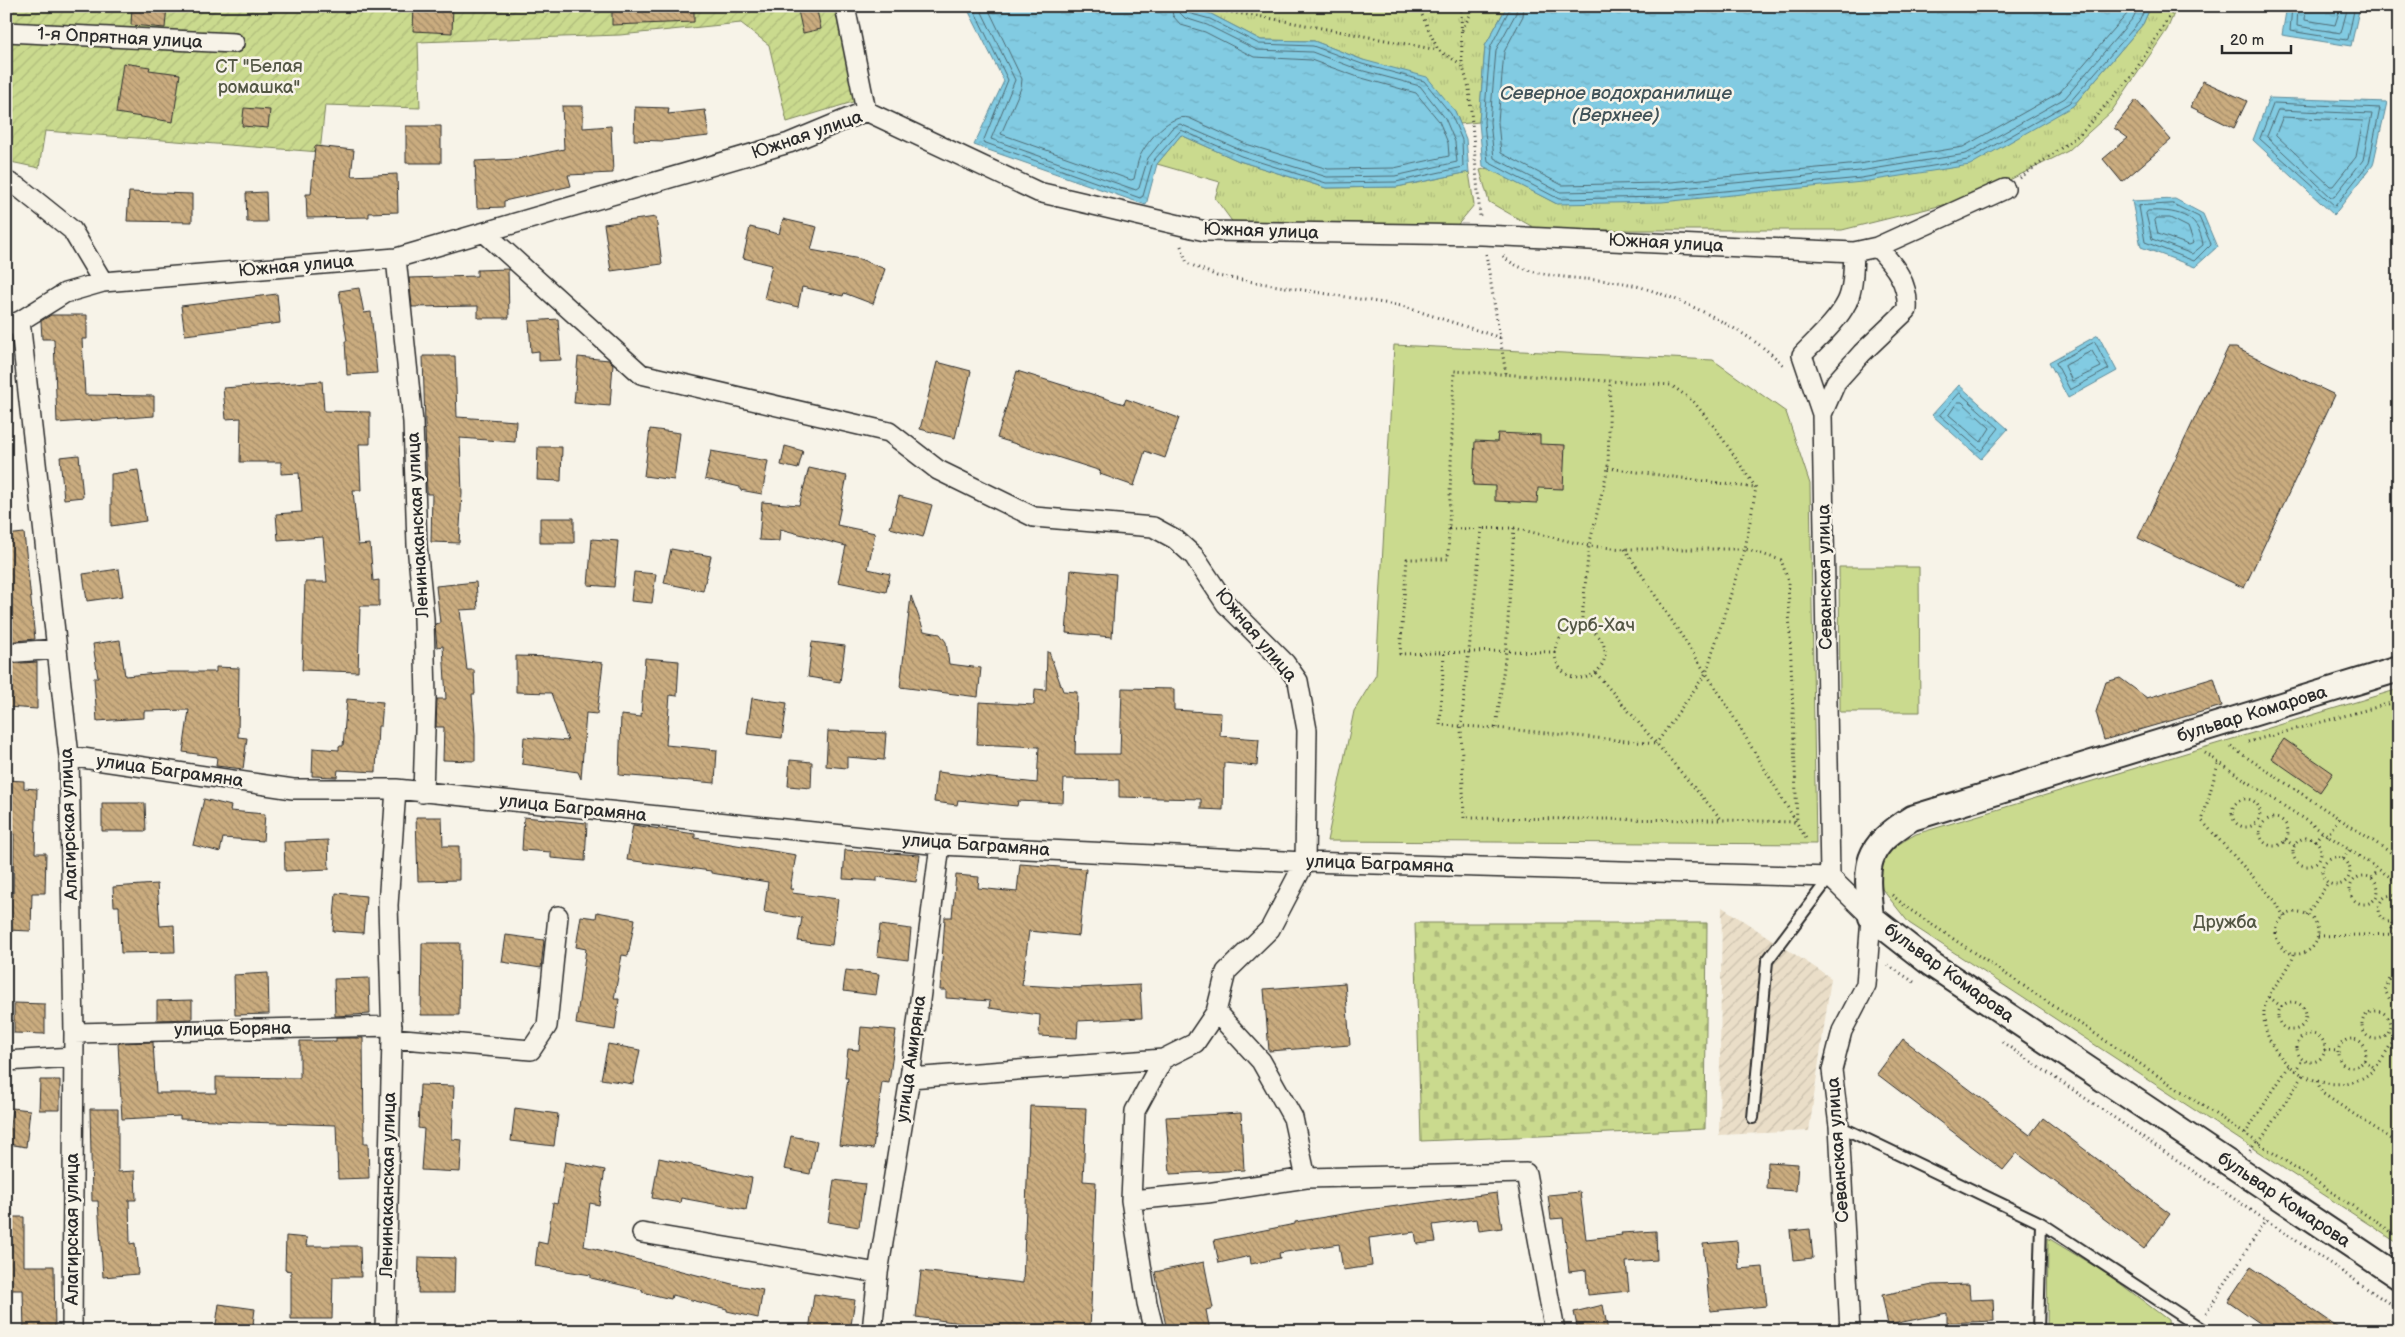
<svg xmlns="http://www.w3.org/2000/svg" width="2405" height="1337" font-family="'Balsamiq Sans',sans-serif">
	<defs>
		<pattern id="industrial-furrows" width="10" height="10" patternUnits="userSpaceOnUse" patternTransform="scale(1.25)"><rect width="10" height="10" fill="#eadec8"/><path d="M-1 1l2-2M0 10L10 0M9 11l2-2" fill="none" stroke="#c9bfac"/></pattern>
		<pattern id="grass-tufts" width="24" height="20" patternUnits="userSpaceOnUse" patternTransform="scale(1.25)"><rect width="24" height="20" fill="#cada8e"/><path d="M3 7l-1-3M5 7V3M7 7l1-3M15 17l-1-3M17 17v-4M19 17l1-3" fill="none" stroke="#aebb7b"/></pattern>
		<pattern id="cemetery-stones" width="16" height="16" patternUnits="userSpaceOnUse" patternTransform="scale(1.25)"><rect width="16" height="16" fill="#cada8e"/><path d="M2 7V4a2 2 0 0 1 4 0v3zM10 15v-3a2 2 0 0 1 4 0v3z" fill="#aebb7b"/></pattern>
		<pattern id="garden-furrows" width="10" height="10" patternUnits="userSpaceOnUse" patternTransform="scale(1.25)"><rect width="10" height="10" fill="#cada8e"/><path d="M-1 1l2-2M0 10L10 0M9 11l2-2" fill="none" stroke="#aebb7b"/></pattern>
		<pattern id="water-ripples" width="26" height="14" patternUnits="userSpaceOnUse" patternTransform="scale(1.25)"><rect width="26" height="14" fill="#82cbe2"/><path d="M2 4q2-2 4 0t4 0M15 11q2-2 4 0t4 0" fill="none" stroke="#70aec2"/></pattern>
		<pattern id="building-back-hatch" width="6" height="6" patternUnits="userSpaceOnUse" patternTransform="scale(1.25)"><rect width="6" height="6" fill="#caac7f"/><path d="M-1 5l2 2M0 0l6 6M5-1l2 2" fill="none" stroke="#a48c68"/></pattern>
	</defs>
	<rect width="100%" height="100%" fill="#f7f3e8"/>
	<filter id="ink" filterUnits="userSpaceOnUse"><feTurbulence type="fractalNoise" baseFrequency=".02" numOctaves="2"/><feDisplacementMap in="SourceGraphic" scale="10" xChannelSelector="R" yChannelSelector="G"/><feConvolveMatrix kernelMatrix="1 2 1 2 8 2 1 2 1" color-interpolation-filters="sRGB"/></filter>
	<g filter="url(#ink)">
		<path fill="url(#industrial-furrows)" d="M1722,907L1831,978L1809,1131L1719,1135Z"/>
		<path fill="url(#grass-tufts)" stroke="#7a825c" d="M1182,6H1507L1485,46L1479,122L1460,124L1455,111L1363,60L1314,41L1261,40L1211,14Z
			M2151,6H2177L2167,30L2111,112L2068,151L1975,197L1842,230H1538L1489,202L1480,170L1488,168L1557,204L2073,106L2143,24Z
			M1181,135L1239,161L1326,188L1397,187L1469,172L1474,205L1455,228L1234,224L1215,198L1220,182L1157,164Z"/>
		<path fill="url(#cemetery-stones)" stroke="#7a825c" d="M1415,923H1707L1705,1129L1421,1141Z"/>
		<path fill="#cada8e" stroke="#7a825c" d="M1394,345L1713,360L1786,412L1810,484L1816,844L1327,841L1354,711L1376,675Z
			M1839,567H1919L1920,712H1840Z
			M2399,689V1244L1909,923L1882,889L1880,875L1881,863L1890,849L1916,834Z
			M2048,1238L2109,1275L2168,1320L2169,1331H2047Z"/>
		<path fill="url(#garden-furrows)" stroke="#7a825c" d="M6,6H837L856,101L787,122L769,45L741,23L620,35L418,42L420,108L325,105L320,152L45,131L39,168L6,161Z"/>
		<path fill="url(#water-ripples)" stroke="#5f8b99" d="M966,6H1182L1211,14L1261,40L1314,41L1363,60L1427,77L1455,111L1466,139L1469,172L1397,187L1326,188L1239,161L1181,135L1157,164L1146,205L974,145L1004,81Z
			M1507,6H2151L2143,24L2073,106L1970,165L1862,182L1662,202L1557,204L1483,166L1479,122L1485,46Z
			M2287,6H2360L2351,46L2282,35Z
			M2269,98L2387,102L2373,165L2334,215L2253,140Z
			M2175,199L2203,214L2217,247L2195,267L2141,247L2132,201Z
			M2098,335L2117,371L2068,398L2049,362Z
			M1959,385L2008,429L1981,459L1932,415Z"/>
		<g fill="none" stroke-linecap="round" stroke-linejoin="round">
			<path stroke="#4e6b74" stroke-width="1" d="M972,6L1008,80L983,142L1140,198L1143,196L1153,161L1181,130L1241,156L1326,183L1396,182L1463,167L1462,140L1451,114L1424,81L1362,64L1313,46L1259,44L1210,19L1188,13L1185,6
				M979,6L1015,80L991,139L1136,190L1139,188L1148,158L1172,128L1180,124L1243,151L1327,177L1395,176L1457,162L1455,142L1445,118L1420,86L1360,70L1312,52L1257,50L1207,25L1185,18L1180,13L1179,6
				M987,6L1022,79L1021,88L1001,134L1131,180L1134,179C1136,171 1137,163 1140,156C1148,140 1170,113 1189,118L1246,144L1328,169L1394,168L1449,156L1448,143L1439,121L1416,93L1358,77L1311,60L1254,57L1205,32L1181,25L1173,16L1171,6
				M1511,6L1490,48L1484,122L1488,162L1559,199L1662,197L1861,178L1968,160L2069,103L2139,22L2146,6
				M1517,6L1516,13L1496,50L1490,122L1494,158L1560,192L1661,190L1860,171L1966,154L2065,98L2133,18L2139,6
				M1524,6L1523,16L1504,52L1498,122L1501,153L1562,185L1661,183L1859,164L1963,147L2060,92L2127,14L2131,6
				M2292,6L2290,31L2346,40L2348,39L2355,6
				M2298,6L2297,26L2341,33L2348,6
				M2306,6L2305,20L2335,25L2341,6
				M2274,103L2380,108L2369,163L2335,206L2260,139Z
				M2278,110L2372,114L2363,160L2334,197H2331L2267,137Z
				M2283,117L2363,121L2356,157L2333,186H2330L2276,135Z
				M2173,204L2199,217L2211,244L2194,261L2145,242L2139,206Z
				M2148,211C2174,210 2199,213 2203,245L2192,254L2152,239L2146,214Z
				M2157,218H2170L2188,227L2194,243L2189,245L2158,234L2155,221Z
				M2095,342L2109,369L2070,390L2056,363Z
				M2092,351L2101,367L2072,381L2065,366Z
				M1960,393L1999,428L1981,451L1940,415Z
				M1958,402H1962L1990,428L1981,442L1949,415Z"/>
		</g>
		<path fill="url(#building-back-hatch)" stroke="#2b2b2b" d="M132,6H167L165,28L131,25Z
			M414,6H453L452,33L413,31Z
			M612,6H694V22L612,25Z
			M797,6H816L821,29L803,33Z
			M123,63L150,67L149,70L180,74L173,122L116,113Z
			M2203,81L2247,101L2234,128L2191,107Z
			M2136,100L2171,140L2122,182L2103,159L2128,138L2114,128Z
			M562,106H583V128L611,126L613,173L568,175L571,186L504,201V207L477,208L475,161L517,159L564,149Z
			M635,107L669,108L668,114L705,110L709,136L663,141L634,140Z
			M244,108L270,110L268,128L242,126Z
			M406,126H441V163H406Z
			M315,146L354,150L351,176L397,174L398,212L369,213V217L307,218L306,194H311Z
			M129,192L192,194V222L127,221Z
			M266,192L267,222H247L246,193Z
			M656,217L662,264L611,271L604,224Z
			M783,219L817,227L811,250L860,259L885,269L873,304L844,293L843,296L802,287L798,307L764,299L772,265L743,258L750,227L779,234Z
			M508,269L509,318H478V306L412,307L409,278L477,276V270Z
			M359,288L364,313L371,312L377,373L347,375L345,341H347L339,291Z
			M277,294L280,323L185,335L181,306Z
			M51,315H87V339H82L85,395L154,396V416L57,423L54,339H42L41,321Z
			M558,319L561,360L539,361V351L531,352L529,321Z
			M2228,348H2236L2335,395L2244,588L2138,538Z
			M423,356H455L457,417L516,421L515,442L460,438L462,493L459,543L431,542L432,494H427Z
			M578,357L609,360L613,364L610,406L574,403Z
			M937,362L971,371L955,438L920,429Z
			M1017,371L1124,404L1126,399L1179,418L1165,458L1145,451L1134,486L1100,474L1101,471L997,438Z
			M322,381L324,411L370,412V444H359L361,490H353L358,545L370,544L373,581L379,580V606H360L358,672L302,670L305,582H327L323,537L278,540L276,514L302,512L299,473L281,474V462H240L241,418L226,419L223,388Z
			M650,429L680,433L674,480L644,476Z
			M1498,433L1540,435V444L1565,445L1563,489L1538,488L1537,503L1495,501V486L1473,485L1475,441L1497,442Z
			M785,446L803,451L798,469L781,465Z
			M538,447H562L561,481L537,480Z
			M711,451L768,461L762,494L740,490V487L705,479Z
			M79,455L83,497L64,499L60,457Z
			M809,468L847,476L837,525L875,533L868,569L890,574L886,592L838,582L846,546L780,529L779,541L759,540L762,502L799,505Z
			M138,470L146,521L111,526V474Z
			M899,496L932,505L923,537L890,528Z
			M540,518H574V543H540Z
			M24,533L35,639L6,642V535Z
			M592,539L618,541L614,587L588,585Z
			M671,549L711,556L703,591L664,583Z
			M119,569L123,596L87,601L83,574Z
			M1071,570L1116,574L1112,637L1066,633Z
			M634,572L656,574L652,603L631,601Z
			M476,582L478,609L460,610L467,670H474L475,694H472L475,735V761L443,760L444,727H436L437,699H446L443,646L437,647L436,636L435,624L440,623L436,586Z
			M911,596L924,631L940,634L946,642L949,664L981,668L978,697L900,687Z
			M120,640L125,676L168,672H216V667L239,668L238,737L247,738L243,769L216,766L217,757L183,752L189,710L144,711V718L97,721L94,678H98L93,644Z
			M812,642L845,646L840,682L808,677Z
			M1047,652H1049L1063,691L1077,692L1075,754H1120L1122,688L1174,689V710L1221,713L1220,736L1259,739L1257,766L1224,763L1223,810L1201,809V799L1119,797V780L1064,779L1063,803L1018,801L1017,806L958,800L957,805L934,802L937,772L1037,783L1039,747L977,744L979,702L1034,705L1035,689L1046,690Z
			M516,656L556,657L603,663L597,714L586,713L581,779L578,772L522,764L524,737L568,741L551,693L516,692Z
			M645,658L679,661L677,696L670,695L666,745L717,750L715,783L619,775L621,715L641,717Z
			M37,662V709L6,707V664Z
			M2120,678L2147,698L2214,678L2222,706L2104,740L2096,712L2106,682Z
			M752,698L787,703L782,738L747,734Z
			M347,699L383,702L381,726H378L376,772L338,770L337,777L312,776L313,748L339,750V746H343Z
			M828,731L886,733L884,760L847,757V768L826,766Z
			M2284,739L2333,773L2320,792L2271,758Z
			M790,760L812,762L811,788L788,786Z
			M6,780L24,781V788L37,789L35,853H46L45,893H32L31,931L6,930V897H13L14,834H6Z
			M204,799L231,806L230,811L265,814L263,841L223,838L220,852L193,845Z
			M102,803H145L146,831H102Z
			M416,817H442L443,846H459V880L418,881Z
			M524,817L587,823L585,861L551,858V852L522,850Z
			M633,825L695,834V838L796,855L790,889H793L792,893L838,899L832,945L798,941L802,918L764,912L768,882L711,873V871L627,860Z
			M328,840L329,869L285,871L284,842Z
			M845,850L920,855L916,882L877,877V881L843,879Z
			M1020,864L1086,869L1079,936L1029,931L1022,985L1077,988L1140,985L1142,1018L1078,1021L1077,1038L1039,1036L1040,1015L989,1008L990,1001L946,998V990H940L945,917H952L956,875L979,877L978,888L1017,892Z
			M157,884L160,926L174,925L175,952L121,953L119,906H114L113,887Z
			M336,893L366,896L363,933L333,931Z
			M597,912L635,919L628,956L622,955L614,999H619L615,1030L576,1024L586,949L576,947L581,916L596,918Z
			M880,925L911,929L908,960L877,956Z
			M506,935L544,940L541,968L502,962Z
			M422,943H460L459,1015H421Z
			M846,970L879,974L876,995L843,991Z
			M268,973L269,1014L235,1015L234,975Z
			M369,978L370,1014L335,1016L334,979Z
			M1345,983L1350,1045L1269,1051L1264,989Z
			M192,1000V1019L157,1020V1001Z
			M14,1003L45,1004V1034L14,1033Z
			M861,1027L896,1030L889,1083L882,1082L873,1149L839,1145L848,1078H845L848,1049L859,1050Z
			M336,1038H363L364,1143H368L369,1178L338,1179L336,1125L216,1121V1120L180,1119V1116L122,1119L118,1043L153,1042L156,1093H216V1077L300,1078V1041H336Z
			M1903,1039L2030,1135L2043,1118L2170,1214L2144,1249L2017,1153L2003,1170L1877,1074Z
			M608,1044L640,1050L633,1084L601,1079Z
			M40,1080H60V1110H39Z
			M420,1085L454,1086L452,1139L462,1140L460,1172L421,1170L424,1129L418,1128Z
			M1030,1106L1086,1108L1083,1181L1096,1182L1090,1331H1021L916,1317L921,1271L1023,1283Z
			M12,1108L30,1110L26,1147L8,1144Z
			M515,1108L558,1114L554,1146L511,1141Z
			M90,1109H118V1172L135,1171L136,1200H129L130,1244L135,1243L138,1274L103,1277L98,1201H92Z
			M1241,1113L1244,1170L1170,1174L1166,1117Z
			M791,1136L817,1141L810,1174L784,1169Z
			M659,1158L752,1178L746,1210L681,1198L680,1203L652,1198Z
			M565,1162L605,1170L599,1205L590,1203L584,1246L732,1284L763,1290L758,1318L727,1311V1309L672,1295L671,1299L642,1292L643,1290L591,1278V1275L535,1266L538,1242L547,1244L553,1203L557,1204Z
			M1768,1162L1798,1164L1796,1191L1767,1189Z
			M834,1180L865,1184L859,1227L828,1222Z
			M1580,1192L1586,1239L1622,1235L1621,1233L1656,1231L1657,1260L1626,1262L1629,1291L1588,1295L1586,1270L1569,1272L1563,1218L1551,1219L1548,1195Z
			M1497,1193L1502,1228L1479,1231L1477,1219L1433,1225L1436,1242L1417,1244L1415,1232L1369,1238L1372,1266L1343,1270L1339,1244L1279,1253L1280,1258L1251,1264L1250,1256L1219,1263L1214,1240L1295,1224V1222L1367,1210Z
			M6,1217H24V1266H54L55,1331H24L23,1290H6Z
			M1810,1229L1813,1258L1793,1260L1790,1231Z
			M286,1236L307,1238L306,1246H360L361,1277H333L332,1319H291V1271L285,1270Z
			M1737,1241L1739,1269L1763,1267L1767,1306L1710,1311L1703,1244Z
			M419,1257L455,1258L454,1293H418Z
			M1204,1262L1213,1308L1206,1310L1210,1331H1167L1155,1272Z
			M2251,1267L2344,1331H2271L2228,1301Z
			M1969,1284L1970,1300L1993,1299L1994,1321L1947,1323V1313L1888,1325L1882,1295L1933,1285Z
			M814,1294L855,1300L850,1331H809Z
			M219,1304L255,1309L252,1331H215Z
			M1603,1305L1608,1331H1578L1574,1312Z"/>
		<g fill="none" stroke-linecap="round" stroke-linejoin="round">
			<defs>
				<path id="service" d="M1753,1118L1767,961L1830,877
					M1839,1126L2041,1223L2205,1331
					M2038,1331L2041,1223"/>
				<path id="minor" d="M845,6L866,111
					M6,32L234,43
					M6,181L21,189L72,230L103,282
					M485,233L641,374L889,432L938,470L1034,517L1153,527L1175,539L1194,556L1226,604L1285,663L1298,681L1307,730L1305,862L1270,929L1226,972L1216,1012L1195,1043L1163,1059L910,1078
					M396,258L413,422L417,545L424,618L426,698L423,793
					M20,321L69,756L74,1033L72,1331
					M6,326L20,321L65,293L103,282L396,258L789,143L866,111L1038,192L1205,231L1482,235L1854,252L1877,247L2005,189
					M1822,414L1802,355C1817,339 1837,322 1847,302C1854,287 1853,268 1854,252
					M6,653L56,649
					M69,756L293,789H396L940,845L1305,862L1830,877L1871,917L1866,985L1842,1031L1832,1070L1839,1126L1850,1331
					M1830,877L1822,414L1836,382L1862,353L1907,310C1909,283 1895,266 1877,247
					M1216,1012L1261,1061L1293,1118L1306,1178
					M74,1033L392,1026
					M392,1038L531,1050L547,1026L558,916
					M6,1061L73,1057
					M1131,1200L1207,1193L1306,1178L1526,1173L1555,1331
					M642,1233L878,1273
					M385,1331L392,1038L388,905L396,789
					M872,1331L878,1273L910,1078L940,845
					M1154,1331L1147,1303L1131,1200L1135,1111L1163,1059"/>
				<path id="tertiary" d="M2399,669L1912,818C1864,848 1865,863 1871,917L1931,964L2399,1277"/>
			</defs>
			<use href="#service" stroke="#2b2b2b" stroke-width="14"/>
			<use href="#minor" stroke="#2b2b2b" stroke-width="22"/>
			<use href="#tertiary" stroke="#2b2b2b" stroke-width="28"/>
			<path stroke="#2b2b2b" stroke-width="3" stroke-dasharray="1 4" stroke-linecap="butt" d="M1187,6L1263,17L1438,50
				M1418,6L1438,50L1461,64
				M1461,6L1462,64L1469,88L1480,216
				M1462,30L1475,6
				M2020,178L2080,134L2132,76L2176,6
				M1181,246L1187,263L1217,276L1402,306L1501,338
				M1486,254L1506,374
				M1503,256C1528,281 1591,277 1624,283C1670,292 1751,331 1783,365
				M1608,468L1755,488
				M1482,528L1461,726L1464,818L1722,820
				M1449,529L1514,528L1589,546L1625,549H1745L1781,560L1788,580L1797,822
				M1625,549L1721,696L1807,840
				M1555 653a25 25 0 1 1 50 0a25 25 0 1 1-50 0Z
				M1581,628L1589,546L1608,468L1610,382
				M1555,652L1506,651L1400,654L1407,559H1448L1454,371L1671,385L1693,401L1716,429L1756,488L1745,549L1706,673L1656,744
				M1444,654L1440,725L1496,728L1656,744
				M1596,673L1722,820L1796,822
				M1496,728L1506,651L1514,528
				M2248,742L2399,701
				M2231,747L2399,858
				M2205,753L2399,883
				M2218,764L2202,821L2276,902L2284,917
				M2232 813a14 14 0 1 1 28 0a14 14 0 1 1-28 0Z
				M2260 832a14 14 0 1 1 28 0a14 14 0 1 1-28 0Z
				M2327,836L2339,818
				M2293 852a14 14 0 1 1 28 0a14 14 0 1 1-28 0Z
				M2285,840L2295,846
				M2315,841L2322,832
				M2322 871a14 14 0 1 1 28 0a14 14 0 1 1-28 0Z
				M2343,859L2349,850
				M2350 890a14 14 0 1 1 28 0a14 14 0 1 1-28 0Z
				M2372,878L2378,870
				M1892,895L1906,907L1949,936L2399,1237
				M2399,897C2381,889 2371,912 2387,922L2399,921
				M2276 933a21 21 0 1 1 42 0a21 21 0 1 1-42 0Z
				M2307,915L2328,883
				M2392,934V923
				M2318,936L2399,934
				M2294,954C2289,974 2266,990 2264,1011C2261,1058 2317,1098 2360,1079C2378,1072 2388,1048 2399,1033
				M1888,965L1914,982
				M2399,976L2390,979L2385,990L2390,1000L2399,1003
				M2269,997L2282,1007
				M2278 1016a14 14 0 1 1 28 0a14 14 0 1 1-28 0Z
				M2362 1025a14 14 0 1 1 28 0a14 14 0 1 1-28 0Z
				M2297 1048a14 14 0 1 1 28 0a14 14 0 1 1-28 0Z
				M2338 1053a14 14 0 1 1 28 0a14 14 0 1 1-28 0Z
				M2002,1042L2399,1310
				M2324,1050L2339,1051
				M2364,1060L2375,1068
				M2295,1071L2303,1059
				M2317,1081L2322,1093L2399,1144
				M2245,1134L2289,1066
				M2259,1143L2303,1075
				M2250,1151L2256,1142
				M2206,1313L2266,1220"/>
			<use href="#service" stroke="#f7f3e8" stroke-width="10"/>
			<use href="#minor" stroke="#f7f3e8" stroke-width="19"/>
			<use href="#tertiary" stroke="#f7f3e8" stroke-width="24"/>
		</g>
	</g>
	<g text-anchor="middle" dominant-baseline="central" stroke-width="5" stroke-linejoin="round" paint-order="stroke">
		<g font-size="18" fill="#2b2b2b" stroke="#f7f3e8">
			<text transform="translate(120 38) rotate(3)">1-я Опрятная улица</text>
			<text transform="translate(807 135) rotate(-19)">Южная улица</text>
			<text transform="translate(1261 231) rotate(2)">Южная улица</text>
			<text transform="translate(1666 243) rotate(3)">Южная улица</text>
			<text transform="translate(296 266) rotate(-5)">Южная улица</text>
			<text transform="translate(418 525) rotate(-93)">Ленинаканская улица</text>
			<text transform="translate(1825 577) rotate(-91)">Севанская улица</text>
			<text transform="translate(1256 635) rotate(50)">Южная улица</text>
			<text transform="translate(2252 714) rotate(-17)">бульвар Комарова</text>
			<text transform="translate(170 771) rotate(8)">улица Баграмяна</text>
			<text transform="translate(573 808) rotate(6)">улица Баграмяна</text>
			<text transform="translate(69 824) rotate(-92)">Алагирская улица</text>
			<text transform="translate(976 845) rotate(4)">улица Баграмяна</text>
			<text transform="translate(1380 864) rotate(2)">улица Баграмяна</text>
			<text transform="translate(1949 973) rotate(36)">бульвар Комарова</text>
			<text transform="translate(233 1029) rotate(-1)">улица Боряна</text>
			<text transform="translate(911 1059) rotate(-82)">улица Амиряна</text>
			<text transform="translate(1838 1150) rotate(-94)">Севанская улица</text>
			<text transform="translate(388 1185) rotate(-89)">Ленинаканская улица</text>
			<text transform="translate(2284 1200) rotate(34)">бульвар Комарова</text>
			<text transform="translate(72 1229) rotate(-90)">Алагирская улица</text>
		</g>
		<g font-size="18" fill="#535744" stroke="#f7f3e8">
			<text x="259" y="66">СТ "Белая<tspan x="259" dy="21">ромашка"</tspan></text>
			<text x="1596" y="625">Сурб-Хач</text>
			<text x="2225" y="922">Дружба</text>
		</g>
		<g font-size="19" font-style="italic" fill="#415359" stroke="#f7f3e8">
			<text x="1616" y="93">Северное водохранилище<tspan x="1616" dy="22">(Верхнее)</tspan></text>
		</g>
	</g>
	<rect width="2405" height="1337" fill="none" stroke="#f7f3e8" stroke-width="25"/>
	<rect x="12" y="12" width="2380" height="1312" fill="none" stroke="#2b2b2b" stroke-width="2" filter="url(#ink)"/>
	<path d="M2222 45v8h69v-8" fill="none" stroke="#2b2b2b" stroke-width="2.5"/>
	<text x="2230" y="45" font-size="15" fill="#2b2b2b" stroke="#f7f3e8" stroke-width="4" paint-order="stroke">20 m</text>
</svg>
